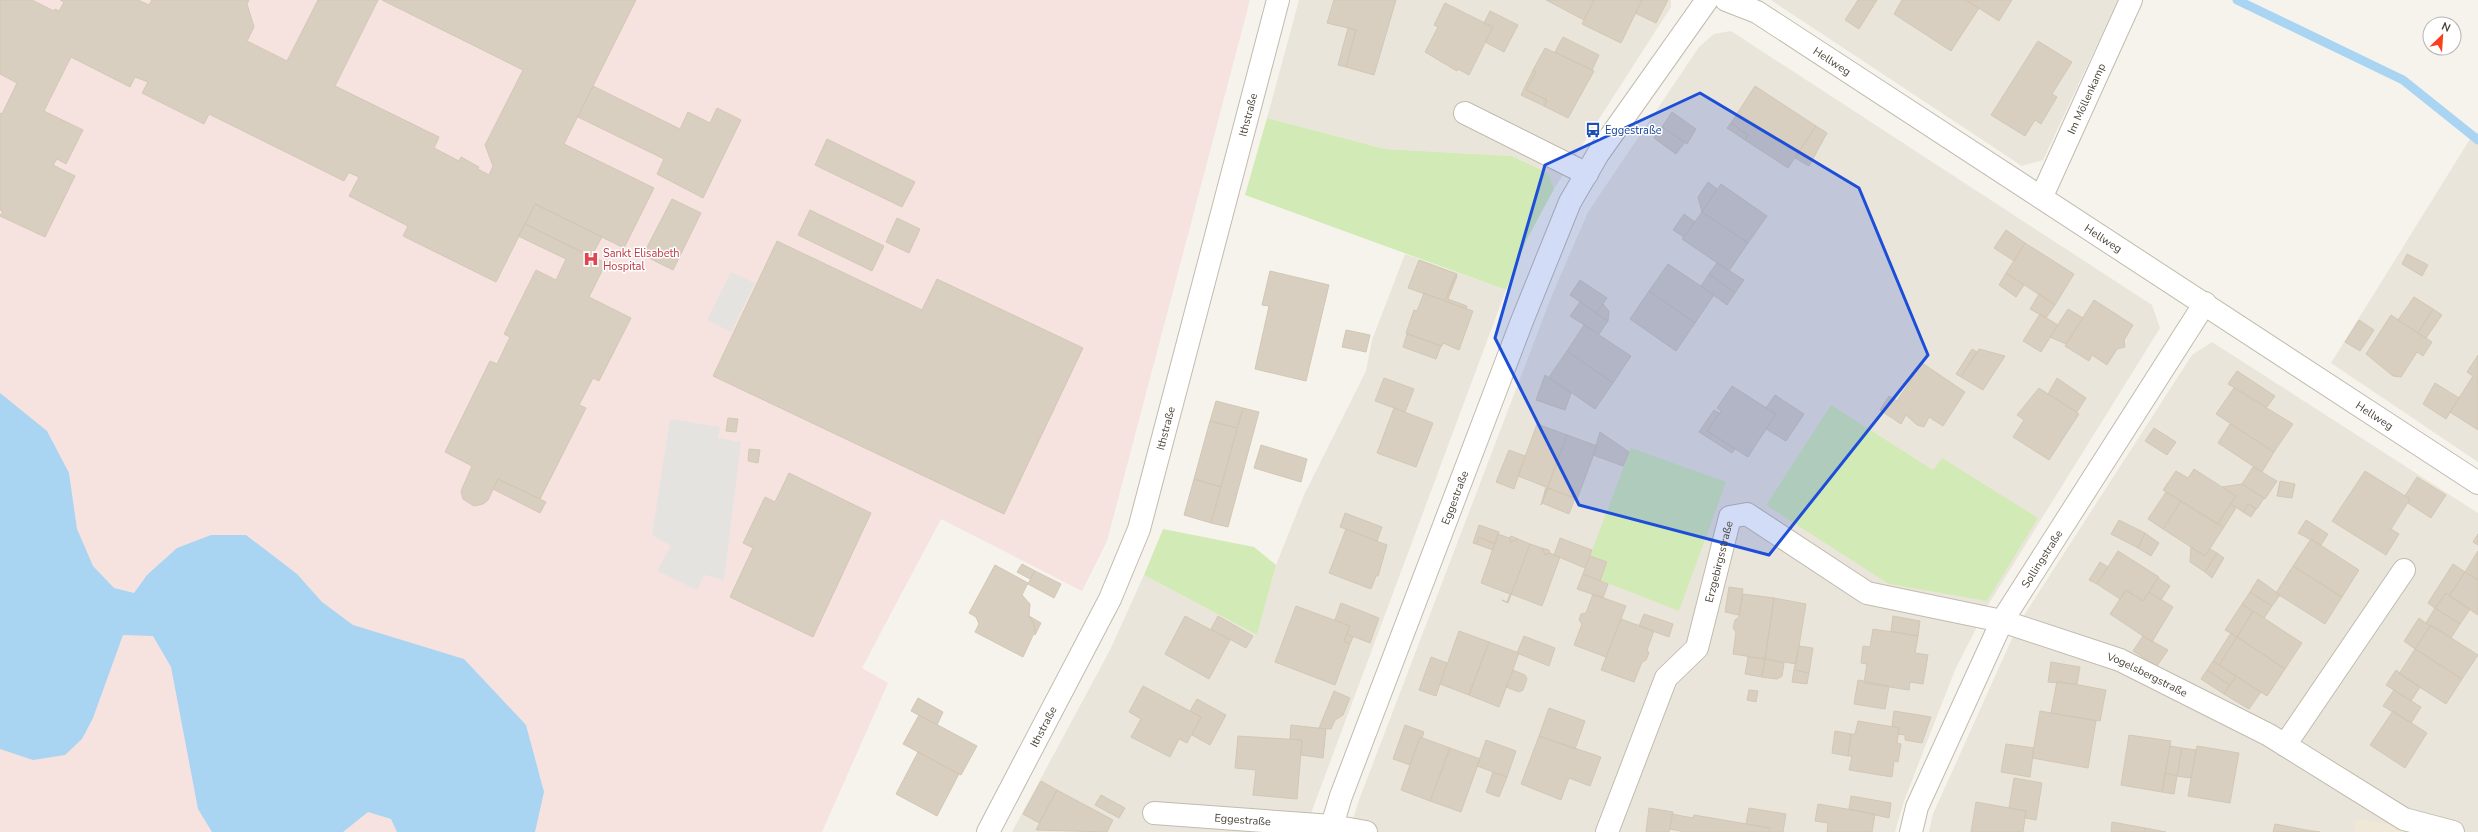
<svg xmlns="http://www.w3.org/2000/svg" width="2478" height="832" font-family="'Nunito Sans',sans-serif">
	<rect width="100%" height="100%" fill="#f6f3ec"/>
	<path fill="#eae5da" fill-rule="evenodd" d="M1299,0H1671V7L1554,189L1548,173L1512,156L1385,149L1267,118Z
		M1771,0H2118L2043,160L2022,166Z
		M1731,31L2152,305L2160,328L1988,605L1955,670L1904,801L1895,832H1349L1359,800L1552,295L1588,212L1699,47L1714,34ZM1831,406L1933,470L1766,505ZM1726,482L1601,581L1608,562L1590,555Z
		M2477,132L2478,133V462L2331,363L2470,139Z
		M1405,254L1506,290L1304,832H1012L1110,650L1144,575L1257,635L1276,565L1304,495L1366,371L1372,340Z
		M2212,342L2478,513V832H1929L1933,814L2019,623L2192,355Z"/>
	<path fill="#efe8d6" d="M2356,819L2399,826L2420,832H2354Z"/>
	<path fill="#f6e3e0" d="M0,0H1250L1107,541L1082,591L941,519L862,668L888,683L822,832H0Z"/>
	<path fill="#d2eab5" d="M1267,118L1385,149L1512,156L1548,173L1554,189L1527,239L1506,290L1245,195Z
		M1831,405L1933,470L1942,458L2038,518L1987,601L1889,584L1766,505Z
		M1631,448L1726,482L1679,611L1600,580L1608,562L1590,556Z
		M1163,529L1254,547L1276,565L1257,635L1144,575Z"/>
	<path fill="#e5e3e0" d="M731,272L755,283L731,332L707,320Z
		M670,419L720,427L718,438L741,442L724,580L704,575L697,590L657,571L671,546L652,535Z"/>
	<path fill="#a9d4f2" d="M0,393L47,431L69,473L77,529L93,566L114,588L134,593L147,575L177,548L211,535H246L297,574L322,602L353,625L464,659L526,725L544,792L535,832H397L391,819L368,812L343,832H212L198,809L171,667L153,636L123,635L93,718L82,739L65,755L33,760L0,749Z"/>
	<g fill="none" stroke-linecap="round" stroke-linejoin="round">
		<path stroke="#a9d4f2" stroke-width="9" d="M2237,0L2403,80L2478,140"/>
	</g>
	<path fill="#d8cfc1" stroke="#d3c7b4" d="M0,0H32L54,11L55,9L59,11L64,2L60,0H138L149,5L152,0H249L247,4L254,27L247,41L287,61L318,0H378L335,86L439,137L434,148L459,161L461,157L479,167L478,169L489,175L493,166L485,145L523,70L382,0H636L564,144L654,188L624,248L535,204L496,282L403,236L408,226L349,196L359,177L350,173L349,172L344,181L209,114L204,124L142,93L148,82L135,77L130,87L71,57L44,111L83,130L66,164L57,159L53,165L75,176L45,237L0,216L3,211L0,210V113L2,114L17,83L0,74Z
		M1334,0H1396L1374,75L1346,67L1356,30L1327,23Z
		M1546,0H1594L1584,20Z
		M1594,0H1642L1621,43L1582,24Z
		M1642,0H1668L1656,23L1635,13Z
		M1858,0H1877L1859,29L1845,20Z
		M1902,0H1966L1979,8L1951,51L1894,14Z
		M1966,0H2012L1999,21Z
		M1445,3L1493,27L1469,75L1458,69L1457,71L1425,52L1438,27L1434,25Z
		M1490,11L1518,25L1504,52L1485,42L1493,27L1484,23Z
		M1348,28L1356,30L1346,67L1338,65Z
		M1563,37L1599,55L1592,70L1555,52Z
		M2038,41L2072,62L2052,94L2057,97L2041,124L2035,120L2025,136L1991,115Z
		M1545,48L1594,71L1568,118L1544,106L1547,100L1526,90L1536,72L1533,70Z
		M1533,70L1536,72L1526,90L1547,100L1544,106L1521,95Z
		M593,86L680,129L688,112L710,123L717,108L741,120L703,198L657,174L664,159L578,117Z
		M1755,86L1816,126L1788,168L1745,140L1748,135L1731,123Z
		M1672,112L1696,129L1687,144L1662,127Z
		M1731,123L1748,135L1745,140L1727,128Z
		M1816,126L1827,133L1809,166L1795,158Z
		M1662,127L1685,142L1676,154L1654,138Z
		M827,139L915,182L902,207L815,165Z
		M1708,182L1717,189L1702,212L1698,197Z
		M1721,184L1767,216L1748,243L1702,212Z
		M672,199L701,213L673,270L643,255Z
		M535,204L602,237L591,257L525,224Z
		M810,210L884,246L872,271L798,235Z
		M1702,212L1748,243L1729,271L1682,239Z
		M1684,214L1695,222L1684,237L1673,230Z
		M897,218L920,229L909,253L886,242Z
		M525,224L606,263L589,297L631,318L599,381L593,378L579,405L586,408L540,499L498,479L488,500L483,504L474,506L463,499L461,491L472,466L445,452L490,361L497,364L510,337L504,334L536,270L556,280L566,259L518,236Z
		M2006,230L2025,243L2014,261L1994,248Z
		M777,241L922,310L937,279L1083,348L1004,514L713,376Z
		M2025,243L2074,274L2055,305L2006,273Z
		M2407,254L2428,265L2422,276L2402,264Z
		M1419,260L1457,274L1445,301L1408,288Z
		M1717,263L1744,280L1735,293L1709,274Z
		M1668,264L1714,295L1695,323L1649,291Z
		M1270,271L1329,285L1306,381L1255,369L1269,306L1262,305Z
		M2006,273L2024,285L2016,297L1999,285Z
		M1709,274L1735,293L1727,305L1701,286Z
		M1455,275L1457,276L1448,299L1467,306L1466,309L1445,301Z
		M1580,280L1607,298L1596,313L1570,295Z
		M1649,291L1695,323L1676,351L1630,319Z
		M1424,293L1473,311L1459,350L1443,343L1442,346L1406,333L1414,310L1417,311Z
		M2039,294L2055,305L2046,318L2030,309Z
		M2414,297L2433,309L2418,333L2398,320Z
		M2094,300L2133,325L2124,340L2125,347L2117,349L2107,365L2092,355L2089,361L2065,346Z
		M1580,302L1608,321L1599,334L1570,316Z
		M1603,304L1609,311L1608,321L1596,313Z
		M2068,309L2083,318L2066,344L2050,337Z
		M2433,309L2442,315L2426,338L2418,333Z
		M2040,314L2058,325L2041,352L2023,341Z
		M2391,315L2432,342L2423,356L2417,352L2401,377L2393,376L2366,354Z
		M2359,320L2374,330L2360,351L2345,342Z
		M1584,325L1631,356L1613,383L1567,351Z
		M1346,330L1370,335L1366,352L1342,347Z
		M1407,334L1441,346L1436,359L1403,347Z
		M1972,349L1977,352L1961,377L1956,374Z
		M1979,349L2005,356L1983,390L1961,377Z
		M1567,351L1613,383L1595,409L1549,377Z
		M2478,355V430L2450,412L2473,376L2467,372Z
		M1922,363L1965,392L1943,426L1929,417L1924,427L1917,425L1906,415L1901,424L1880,410L1889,396L1897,401Z
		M2237,371L2275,396L2267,407L2228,384Z
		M1545,375L1571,393L1565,410L1536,400Z
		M1384,378L1414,389L1405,412L1375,401Z
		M2057,378L2086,398L2077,412L2048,394Z
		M2435,383L2459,398L2446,419L2423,404Z
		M1732,386L1776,414L1748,457L1707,431L1721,411L1717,408Z
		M2039,388L2079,414L2049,460L2013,437L2024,420L2017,415Z
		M2234,388L2293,424L2274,452L2216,414Z
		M1775,395L1804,414L1786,441L1766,429L1776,414L1766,408Z
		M1216,401L1243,408L1237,428L1210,421Z
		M1243,408L1259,412L1228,527L1211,523Z
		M1394,408L1433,423L1416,467L1377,453Z
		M1714,410L1719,413L1707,431L1735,449L1732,453L1699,432Z
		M728,418L738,419L736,432L726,431Z
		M1210,421L1237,428L1221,487L1194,479Z
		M1537,424L1567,435L1541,505L1546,487L1518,476Z
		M2230,424L2274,452L2262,472L2218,443Z
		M2154,428L2176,442L2167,455L2145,441Z
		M1600,432L1629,452L1623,466L1593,455Z
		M1567,435L1597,446L1577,499L1548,488L1541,505Z
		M1261,445L1307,459L1301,482L1254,468Z
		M749,449L760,450L758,463L748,461Z
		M1509,450L1525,456L1514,489L1496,482Z
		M2253,467L2277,481L2265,499L2242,484Z
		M2194,469L2236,496L2217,524L2163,490L2176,471L2188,478Z
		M2365,471L2410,499L2391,529L2399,534L2386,555L2332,521Z
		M789,473L871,513L813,637L730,597L753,548L743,543L765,497L775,502Z
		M2417,477L2446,495L2431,518L2408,503L2410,499L2405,496Z
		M498,479L546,502L540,513L493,489Z
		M1194,479L1221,487L1211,523L1184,515Z
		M2280,481L2295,484L2292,498L2277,496Z
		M2242,484L2264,498L2257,509L2248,504L2243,512L2231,504L2236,496L2222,487Z
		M1548,488L1575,498L1569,514L1542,503Z
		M2166,492L2181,501L2163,529L2148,519Z
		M2181,501L2224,527L2205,556L2163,529Z
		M2231,504L2236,508L2224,527L2218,524Z
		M2248,504L2256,509L2251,517L2243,512Z
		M1345,513L1382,527L1377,541L1340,527Z
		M2119,520L2145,533L2138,548L2111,534Z
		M2306,520L2328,534L2321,545L2298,533Z
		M1479,525L1499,532L1495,544L1479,537L1476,544L1473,543Z
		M1346,529L1387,545L1378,576H1376L1371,589L1329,573Z
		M2145,533L2159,543L2151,556L2138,548Z
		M1498,534L1509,538L1511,542L1518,539L1530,544L1508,603L1502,600L1507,602L1510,594L1481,583Z
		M2478,534V545L2473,542Z
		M1511,536L1518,539L1511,542L1509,538Z
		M1479,537L1495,544L1493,550L1476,544Z
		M1560,538L1592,550L1585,568L1554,555Z
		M2311,539L2359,570L2342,597L2293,566Z
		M1530,544L1542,548L1545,555L1550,553L1560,557L1542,606L1511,594Z
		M2191,547L2205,556L2210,549L2217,553L2205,572L2190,562Z
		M1542,548L1549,550L1550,553L1545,555Z
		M2118,551L2159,577L2143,601L2126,590L2120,599L2097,584Z
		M2478,551V580L2465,572Z
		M2217,553L2224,558L2212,578L2205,572Z
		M1590,556L1607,562L1600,581L1583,574Z
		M2100,562L2108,567L2097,584L2089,580Z
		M1022,564L1035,571L1030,579L1017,572Z
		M2453,564L2465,572L2450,595L2446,593L2435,608L2428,603Z
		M995,565L1028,583L1022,595L1030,604L1029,616L1034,624L1035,631L1023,657L975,632L979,624L976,617L969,613Z
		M2293,566L2342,597L2325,624L2276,593Z
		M1035,571L1061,584L1054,598L1028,584Z
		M2465,572L2478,580V615L2449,596Z
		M1583,574L1608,584L1603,598L1577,589Z
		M2158,578L2170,586L2161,600L2149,592Z
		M2258,579L2280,595L2272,606L2250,592Z
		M1729,587L1743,589L1739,615L1725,612Z
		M2126,590L2143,601L2149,592L2173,607L2152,642L2110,614Z
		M2250,592L2272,606L2264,618L2242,604Z
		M2446,593L2470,609L2460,624L2435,608Z
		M1593,594L1626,606L1606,657L1574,645L1582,624L1579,620L1581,614L1586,613Z
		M1743,594L1774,598L1765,659L1733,654L1736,632L1733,628L1735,620L1739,617Z
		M1774,598L1806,604L1796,664L1765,659Z
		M1341,603L1379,618L1370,643L1347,634L1350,626L1335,620Z
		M2242,604L2253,612L2237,637L2225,630Z
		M1296,606L1350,626L1344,641L1350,644L1335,685L1275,662Z
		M2435,608L2460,624L2451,638L2426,623Z
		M2253,611L2302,643L2285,669L2237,637Z
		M1644,614L1673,624L1669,637L1639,626Z
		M1029,616L1041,623L1035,635L1034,624Z
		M1185,616L1230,640L1209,679L1165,654Z
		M1218,616L1253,636L1246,648L1211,629Z
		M1893,616L1920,621L1918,636L1891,631Z
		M2419,618L2430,626L2415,649L2404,641Z
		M1621,619L1654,631L1647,650L1649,653L1646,660L1642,662L1634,682L1601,670Z
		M2431,625L2478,655L2462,679L2415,649Z
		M1873,629L1918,636L1915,653L1928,655L1923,684L1910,682L1909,690L1864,683L1867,664L1861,663L1863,646L1870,647Z
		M1459,631L1489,642L1469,695L1440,684Z
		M2231,633L2237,637L2219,665L2213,661Z
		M1347,634L1353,637L1350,644L1344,641Z
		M1524,636L1555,648L1549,666L1517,653Z
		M2143,636L2168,650L2157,666L2133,651Z
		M2237,637L2285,669L2267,696L2219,665Z
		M1489,642L1519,653L1499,707L1469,695Z
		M1799,646L1813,648L1809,673L1794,670Z
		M2415,649L2462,679L2446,704L2399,674Z
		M1431,657L1447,663L1436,696L1419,690Z
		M1748,657L1765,659L1762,677L1745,674Z
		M1765,659L1784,663L1782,676L1777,679L1762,677Z
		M2213,661L2236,676L2230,685L2207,670Z
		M2051,662L2080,667L2077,684L2048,682Z
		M1513,670L1525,675L1527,679L1523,690L1519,692L1506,687Z
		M1794,670L1809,673L1807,684L1792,682Z
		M2207,670L2230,685L2224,694L2201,679Z
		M2396,670L2420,687L2411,701L2386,685Z
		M2236,676L2261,692L2249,709L2224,694Z
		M1858,680L1889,686L1885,709L1854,704Z
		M2057,681L2106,690L2100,721L2051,713Z
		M1143,686L1201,717L1187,743L1179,739L1170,757L1131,737L1141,719L1129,712Z
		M1749,690L1758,691L1756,702L1747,700Z
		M2394,690L2421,707L2411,723L2383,706Z
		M1334,691L1350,698L1343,715L1335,720L1331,729L1319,728Z
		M918,698L943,712L937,725L911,711Z
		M1197,699L1226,715L1210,745L1192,735L1201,717L1190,711Z
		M1549,708L1585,721L1575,749L1539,736Z
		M1894,711L1931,717L1922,743L1905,740V735L1898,734L1899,728L1892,726Z
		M2040,711L2096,721L2088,768L2032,758Z
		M2393,711L2427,733L2405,768L2370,745Z
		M919,715L977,746L961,775L903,744Z
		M1858,721L1899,728L1897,743L1901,744L1898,762L1894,761L1892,777L1849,770L1852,756H1848L1851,734H1855Z
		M1291,725L1326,729L1323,758L1301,755L1302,740L1290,739Z
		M1405,725L1424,732L1422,738L1420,737L1410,765L1393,759Z
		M1835,731L1851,734L1848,756L1832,753Z
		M2129,735L2171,741L2162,792L2121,785Z
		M1238,736L1302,740L1297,799L1253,795L1256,770L1235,768Z
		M1539,736L1601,757L1590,786L1569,778L1561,800L1521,784Z
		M1420,737L1450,748L1430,801L1401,790Z
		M1486,740L1516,751L1507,777L1477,766Z
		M2006,744L2034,748L2030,777L2001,772Z
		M2170,746L2182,748L2177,776L2165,773Z
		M2197,746L2239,753L2230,803L2188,796Z
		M1450,748L1480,759L1461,812L1430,801Z
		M2182,748L2196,750L2191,778L2177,776Z
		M918,752L959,774L937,816L896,794Z
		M1493,772L1507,777L1499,797L1486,792Z
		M2165,773L2177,776L2174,794L2162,792Z
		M2014,778L2042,783L2036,820L2025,818L2026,811L2009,808Z
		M1041,781L1057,790L1039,823L1023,814Z
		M1057,790L1113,820L1107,832L1036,830Z
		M1101,795L1125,808L1119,818L1095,805Z
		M1851,796L1891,803L1889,818L1849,809Z
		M1976,802L2026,811L2023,832H1971Z
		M1818,804L1875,814L1872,832H1827L1828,823L1815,821Z
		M1649,808L1673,812L1669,832H1646Z
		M1749,808L1786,814L1783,832H1769L1770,828L1746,824Z
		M1672,814L1693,818L1694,815L1770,828L1769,832H1685L1670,829Z
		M2112,822L2145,828L2144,832H2111Z
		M2275,824L2306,830V832H2273Z
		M2145,828L2166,832H2144Z
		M2306,830L2320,832H2306Z"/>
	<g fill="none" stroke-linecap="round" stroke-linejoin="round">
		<defs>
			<g id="minor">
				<path id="s1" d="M1726,0L1757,12L2478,483"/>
				<path d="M1465,113L1587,174"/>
				<path id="s2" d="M2042,196L2131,0"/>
				<path d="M2285,745L2404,570"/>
				<path id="s3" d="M1154,813L1332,826L1366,832"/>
				<path id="s4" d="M988,832L1110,599L1139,529L1278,0"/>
				<path id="s5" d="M1330,832L1341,796L1522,321L1570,202L1598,154L1707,0"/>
				<path id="s6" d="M1607,832L1666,678L1697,648L1730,517L1747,514L1867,593L2002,621L2120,660L2269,735L2404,819L2453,832"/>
				<path id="s7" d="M1911,832L1917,807L2002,621L2205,303"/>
			</g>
		</defs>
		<use href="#minor" stroke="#c2bbae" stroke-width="24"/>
		<use href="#minor" stroke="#fff" stroke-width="22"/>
	</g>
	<path fill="#1d4ed8" fill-opacity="0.2" stroke="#1d4ed8" stroke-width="3" stroke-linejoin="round" d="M1700,93L1859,188L1928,355L1769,555L1579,505L1495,338L1545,165Z"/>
	<defs>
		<symbol id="bus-bare" viewBox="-9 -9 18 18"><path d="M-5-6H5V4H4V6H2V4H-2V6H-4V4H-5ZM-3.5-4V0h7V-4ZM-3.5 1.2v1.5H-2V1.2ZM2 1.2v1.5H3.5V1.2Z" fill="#1a4fb4" stroke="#fff" stroke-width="2.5" paint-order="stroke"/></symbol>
		<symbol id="hospital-bare" viewBox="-9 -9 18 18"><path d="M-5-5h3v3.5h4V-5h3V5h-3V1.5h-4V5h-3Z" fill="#e0444e" stroke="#fff" stroke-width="2.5" paint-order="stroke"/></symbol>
	</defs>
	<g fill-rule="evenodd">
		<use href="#bus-bare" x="1582" y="119" width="22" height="22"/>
		<use href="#hospital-bare" x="580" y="248" width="22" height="22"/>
	</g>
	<g text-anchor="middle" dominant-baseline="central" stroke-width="3" stroke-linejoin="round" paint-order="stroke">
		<g font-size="11" fill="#4b4439" stroke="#fff">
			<text stroke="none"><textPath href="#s1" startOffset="123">Hellweg</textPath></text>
			<text stroke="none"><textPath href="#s2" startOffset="107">Im Möllenkamp</textPath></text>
			<text stroke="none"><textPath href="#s4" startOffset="767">Ithstraße</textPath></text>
			<text stroke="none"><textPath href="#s1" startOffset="447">Hellweg</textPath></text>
			<text stroke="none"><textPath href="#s1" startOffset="771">Hellweg</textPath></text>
			<text stroke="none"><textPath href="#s4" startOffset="443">Ithstraße</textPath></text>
			<text stroke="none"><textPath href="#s5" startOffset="357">Eggestraße</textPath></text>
			<text stroke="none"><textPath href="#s7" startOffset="304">Sollingstraße</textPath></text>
			<text stroke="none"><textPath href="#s6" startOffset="297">Erzgebirgsstraße</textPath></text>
			<text stroke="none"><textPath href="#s6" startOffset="797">Vogelsbergstraße</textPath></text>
			<text stroke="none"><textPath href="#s4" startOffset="119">Ithstraße</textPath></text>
			<text stroke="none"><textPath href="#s3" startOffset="89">Eggestraße</textPath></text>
		</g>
		<g font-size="11" fill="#164399" stroke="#fff" text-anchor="start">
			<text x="1605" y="130">Eggestraße</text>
		</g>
		<g font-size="11" fill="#be3a42" stroke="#fff" text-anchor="start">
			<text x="603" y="253">Sankt Elisabeth<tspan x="603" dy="13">Hospital</tspan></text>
		</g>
	</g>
	<g transform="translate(2442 36) rotate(25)"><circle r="19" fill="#ffffff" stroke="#b7b4b0"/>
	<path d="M0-3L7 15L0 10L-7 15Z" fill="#fc3f1d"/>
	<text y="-6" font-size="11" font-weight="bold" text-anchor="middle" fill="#4b4439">N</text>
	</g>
</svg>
